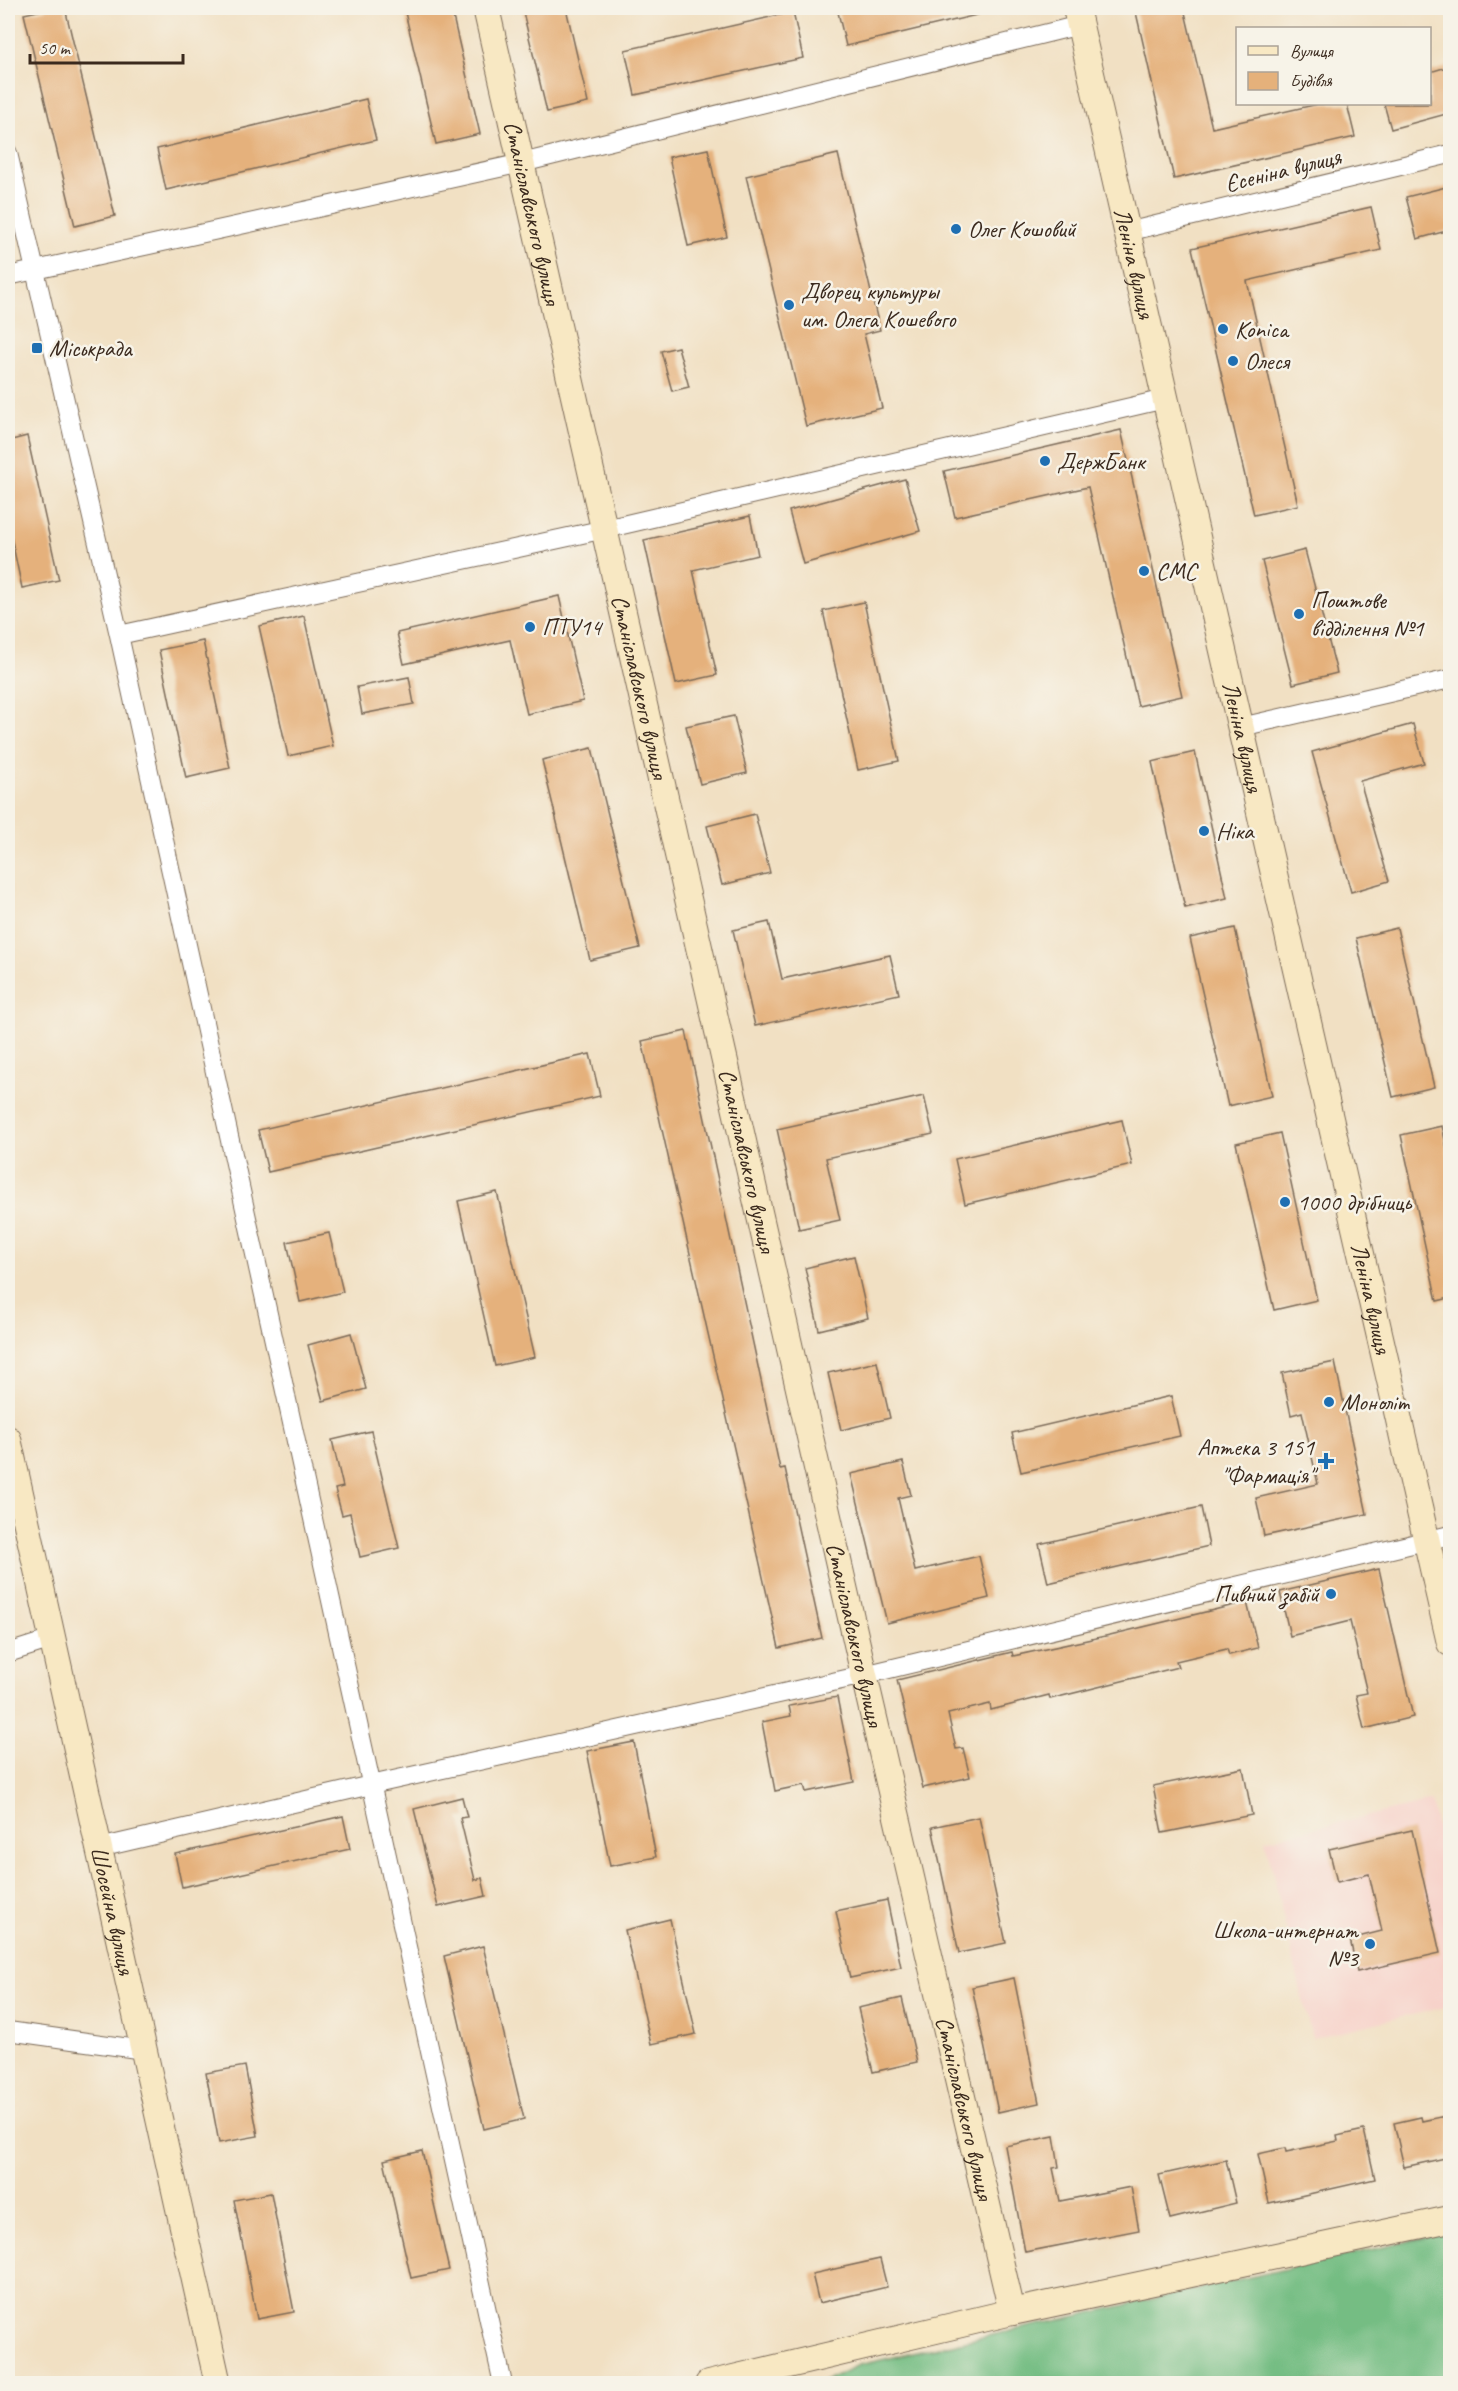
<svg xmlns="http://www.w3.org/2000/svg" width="1458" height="2391" font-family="Caveat,sans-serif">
	<rect width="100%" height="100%" fill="#f7f3e8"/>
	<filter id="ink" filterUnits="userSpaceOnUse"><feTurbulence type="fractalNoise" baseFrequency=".0167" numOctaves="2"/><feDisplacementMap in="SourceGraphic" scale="12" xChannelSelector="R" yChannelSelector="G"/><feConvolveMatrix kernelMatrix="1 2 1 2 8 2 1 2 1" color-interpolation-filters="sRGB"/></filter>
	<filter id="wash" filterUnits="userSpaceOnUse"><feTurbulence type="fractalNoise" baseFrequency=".008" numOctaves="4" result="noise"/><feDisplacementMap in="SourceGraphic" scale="24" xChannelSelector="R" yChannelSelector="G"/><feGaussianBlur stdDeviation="1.35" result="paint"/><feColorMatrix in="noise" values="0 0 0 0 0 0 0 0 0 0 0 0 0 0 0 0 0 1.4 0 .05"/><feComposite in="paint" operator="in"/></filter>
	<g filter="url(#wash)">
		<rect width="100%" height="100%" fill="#f1e0c3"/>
		<path fill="#f7d1c9" d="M1431,1801L1450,1883V2006L1312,2038L1265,1840Z"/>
		<path fill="#75bd83" stroke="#587450" stroke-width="1.5" d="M1450,2232V2383H820L859,2365Z"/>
		<g id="blocks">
			<path fill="#e5b17b" d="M51,8H65L115,216L75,226L24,14Z
				M404,8H451L480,134L436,144Z
				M522,8H566L588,103L547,112Z
				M837,8H980L981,14L846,46Z
				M1135,8H1184L1212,128L1318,104H1347L1355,137L1174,179Z
				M793,12L803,58L635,95L625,50Z
				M1450,66V113L1391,129L1384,104H1430V72Z
				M366,99L376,140L166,190L157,149Z
				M708,149L727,237L688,246L669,157Z
				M838,154L880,330L864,334L882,408L806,426L746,176Z
				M1450,186V230L1417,239L1406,197Z
				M1371,207L1381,250L1247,281L1298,505L1254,515L1192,248Z
				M678,347L689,387L672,391L661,351Z
				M1121,430L1182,696L1138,706L1088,487L955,517L944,471Z
				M27,436L59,580L22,588L8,522V441Z
				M905,479L920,531L803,564L789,511Z
				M750,516L758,555L693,570L717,675L676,684L644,540Z
				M1305,550L1337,673L1293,684L1262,561Z
				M559,596L583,701L527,714L510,640L404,664L397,633Z
				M864,602L899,761L858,770L823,611Z
				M304,616L333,746L288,756L259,626Z
				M203,641L230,768L186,778L159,650Z
				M409,677L414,704L362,714L357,687Z
				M734,716L747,773L700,784L686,726Z
				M1413,724L1424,763L1360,781L1389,881L1351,892L1312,752Z
				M592,748L640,948L590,960L542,760Z
				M1195,752L1227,898L1185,908L1152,762Z
				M755,814L770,873L722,885L707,826Z
				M769,922L782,979L890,955L899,994L755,1026L733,930Z
				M1235,928L1272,1096L1228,1106L1190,938Z
				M1397,928L1434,1087L1393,1097L1356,938Z
				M686,1031L780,1469L785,1468L822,1638L779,1648L642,1041Z
				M590,1054L600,1096L268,1172L258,1130Z
				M924,1096L933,1134L826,1158L840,1220L799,1229L777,1129Z
				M1122,1120L1132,1165L965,1204L955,1159Z
				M1442,1126L1450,1163V1298L1437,1301L1401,1135Z
				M1280,1133L1317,1300L1274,1310L1236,1143Z
				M497,1192L535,1357L495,1366L458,1201Z
				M329,1233L343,1292L300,1302L287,1242Z
				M854,1256L868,1318L819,1330L805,1268Z
				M351,1333L366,1389L323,1401L308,1345Z
				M877,1362L890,1418L841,1430L828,1373Z
				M1335,1362L1367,1514L1264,1536L1256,1498L1318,1484L1302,1412L1291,1415L1282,1373Z
				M1171,1396L1180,1436L1021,1472L1012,1433Z
				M371,1431L399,1548L360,1557L350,1513L342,1515L335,1489L343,1487L332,1440Z
				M903,1462L911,1495L898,1498L915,1571L979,1556L989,1598L887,1623L851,1474Z
				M1201,1507L1209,1546L1048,1583L1039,1544Z
				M1379,1569L1413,1717L1364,1729L1356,1695L1367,1693L1350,1621L1290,1636L1280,1592Z
				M1247,1602L1258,1648L1229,1655L1227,1649L1176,1661L1178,1667L1050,1699L1049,1695L991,1710L990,1704L948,1714L956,1749L963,1748L970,1777L923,1788L897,1680L1012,1652L1013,1656L1110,1635Z
				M837,1697L854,1782L806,1792L804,1785L775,1791L762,1722L791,1716L789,1706Z
				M634,1742L656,1857L610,1866L587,1751Z
				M1243,1768L1252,1815L1162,1833L1153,1786Z
				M462,1797L467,1817L460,1818L475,1880L482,1878L486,1896L438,1907L414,1809Z
				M343,1816L350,1849L182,1887L175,1854Z
				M979,1817L1006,1943L959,1953L932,1827Z
				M1412,1830L1440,1953L1357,1972L1350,1939L1382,1931L1369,1874L1337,1882L1329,1849Z
				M887,1900L901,1967L850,1978L836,1911Z
				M670,1919L696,2034L651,2044L625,1930Z
				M483,1946L524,2119L484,2129L444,1956Z
				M1014,1978L1039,2103L998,2112L972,1987Z
				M902,1998L917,2062L873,2072L858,2008Z
				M245,2066L258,2136L219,2143L206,2073Z
				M1450,2115V2157L1404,2167L1394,2123L1421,2117L1422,2121Z
				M1364,2130L1375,2179L1269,2203L1258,2154L1285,2148L1286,2152L1338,2141L1337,2136Z
				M1054,2136L1059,2167L1053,2168L1060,2201L1131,2187L1139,2230L1025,2252L1005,2146Z
				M422,2151L449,2270L411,2278L384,2160Z
				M1226,2160L1236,2203L1170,2219L1159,2175Z
				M271,2193L294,2312L257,2319L234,2200Z
				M880,2259L887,2287L819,2303L812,2274Z"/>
		</g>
	</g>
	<g filter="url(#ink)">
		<use href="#blocks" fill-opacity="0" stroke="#7b6a58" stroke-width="1.5"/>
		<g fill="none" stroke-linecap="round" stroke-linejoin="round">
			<defs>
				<path id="street" d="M8,153L119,635L503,2384
					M1127,232L1450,154
					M8,276L522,163L1080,25
					M119,635L605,529L1165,399
					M1241,727L1450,679
					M8,1653L52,1639
					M99,1848L371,1785L864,1675L1450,1535
					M8,2031L144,2050"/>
				<g id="secondary">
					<path id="s1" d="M486,8L864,1675L1012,2312"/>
					<path id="s2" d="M1076,8L1450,1643"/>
					<path id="s3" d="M8,1439L218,2384"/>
					<path d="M708,2384L1012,2312L1450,2219"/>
				</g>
			</defs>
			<use href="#street" stroke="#7b6a58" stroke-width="20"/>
			<use href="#secondary" stroke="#7b6a58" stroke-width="28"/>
			<use href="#street" stroke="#fff" stroke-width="18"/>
			<use href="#secondary" stroke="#f8e8c3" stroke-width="26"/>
		</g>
	</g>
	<g fill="#1f6fb2" stroke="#f7f3e8" stroke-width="2">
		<circle cx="956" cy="229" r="6"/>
		<circle cx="789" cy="305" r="6"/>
		<circle cx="1223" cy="329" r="6"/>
		<rect x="31" y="342" width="12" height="12" rx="3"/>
		<circle cx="1233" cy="361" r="6"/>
		<circle cx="1045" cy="461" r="6"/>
		<circle cx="1144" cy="571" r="6"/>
		<circle cx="1299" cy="614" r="6"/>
		<circle cx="530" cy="627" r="6"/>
		<circle cx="1204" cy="831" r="6"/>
		<circle cx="1285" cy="1202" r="6"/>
		<circle cx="1329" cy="1402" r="6"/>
		<path d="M1323 1452h6v6h6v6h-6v6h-6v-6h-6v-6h6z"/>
		<circle cx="1331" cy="1594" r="6"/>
		<circle cx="1370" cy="1944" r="6"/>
	</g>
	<g text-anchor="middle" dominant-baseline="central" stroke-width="5" stroke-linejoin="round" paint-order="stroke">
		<g font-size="24" fill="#3b2a1e" stroke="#f7f3e8">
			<text transform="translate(1283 170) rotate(-14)">Єсеніна вулиця</text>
			<text stroke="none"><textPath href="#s1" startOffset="210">Станіславського вулиця</textPath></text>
			<text stroke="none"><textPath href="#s2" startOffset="262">Леніна вулиця</textPath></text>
			<text stroke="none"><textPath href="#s1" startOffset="696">Станіславського вулиця</textPath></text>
			<text stroke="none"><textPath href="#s2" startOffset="748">Леніна вулиця</textPath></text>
			<text stroke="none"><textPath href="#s1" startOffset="1182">Станіславського вулиця</textPath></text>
			<text stroke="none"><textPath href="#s2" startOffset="1324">Леніна вулиця</textPath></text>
			<text stroke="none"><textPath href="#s1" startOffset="1668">Станіславського вулиця</textPath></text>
			<text stroke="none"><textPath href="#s3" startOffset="483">Шосейна вулиця</textPath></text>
			<text stroke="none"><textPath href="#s1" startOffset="2154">Станіславського вулиця</textPath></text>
		</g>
		<g font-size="24" fill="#3b2a1e" stroke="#f7f3e8" text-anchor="start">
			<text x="968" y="229">Олег Кошовий</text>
			<text x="801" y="291">Дворец культуры<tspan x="801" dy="28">им. Олега Кошевого</tspan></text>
			<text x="1235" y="329">Konica</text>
			<text x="49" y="348">Міськрада</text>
			<text x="1245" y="361">Олеся</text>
			<text x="1057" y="461">ДержБанк</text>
			<text x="1156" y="571">СМС</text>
			<text x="1311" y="600">Поштове<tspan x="1311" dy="28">відділення №1</tspan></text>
			<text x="542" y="627">ПТУ14</text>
			<text x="1216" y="831">Ніка</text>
			<text x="1297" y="1202">1000 дрібниць</text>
			<text x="1341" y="1402">Моноліт</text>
			<text x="1314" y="1447" text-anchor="end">Аптека 3 151<tspan x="1314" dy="28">"Фармація"</tspan></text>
			<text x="1319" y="1594" text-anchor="end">Пивний забій</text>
			<text x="1358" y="1930" text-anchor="end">Школа-интернат<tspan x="1358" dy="28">№3</tspan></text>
		</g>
	</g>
	<rect width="1458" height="2391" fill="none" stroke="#f7f3e8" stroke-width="30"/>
	<rect x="1236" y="27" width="195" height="78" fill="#f7f3e8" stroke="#aca397" stroke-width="1.5"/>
	<rect x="1248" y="46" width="30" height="9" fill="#f8e8c3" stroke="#aca397" stroke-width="1.5"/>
	<text x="1290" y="57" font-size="18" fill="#3b2a1e">Вулиця</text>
	<rect x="1248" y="72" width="30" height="18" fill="#e5b17b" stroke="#aca397" stroke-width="1.5"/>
	<text x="1290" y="87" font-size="18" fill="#3b2a1e">Будівля</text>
	<path d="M30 54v9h153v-9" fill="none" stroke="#3b2a1e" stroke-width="3"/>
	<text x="39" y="54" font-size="18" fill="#3b2a1e" stroke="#f7f3e8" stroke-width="4.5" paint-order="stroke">50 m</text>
</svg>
